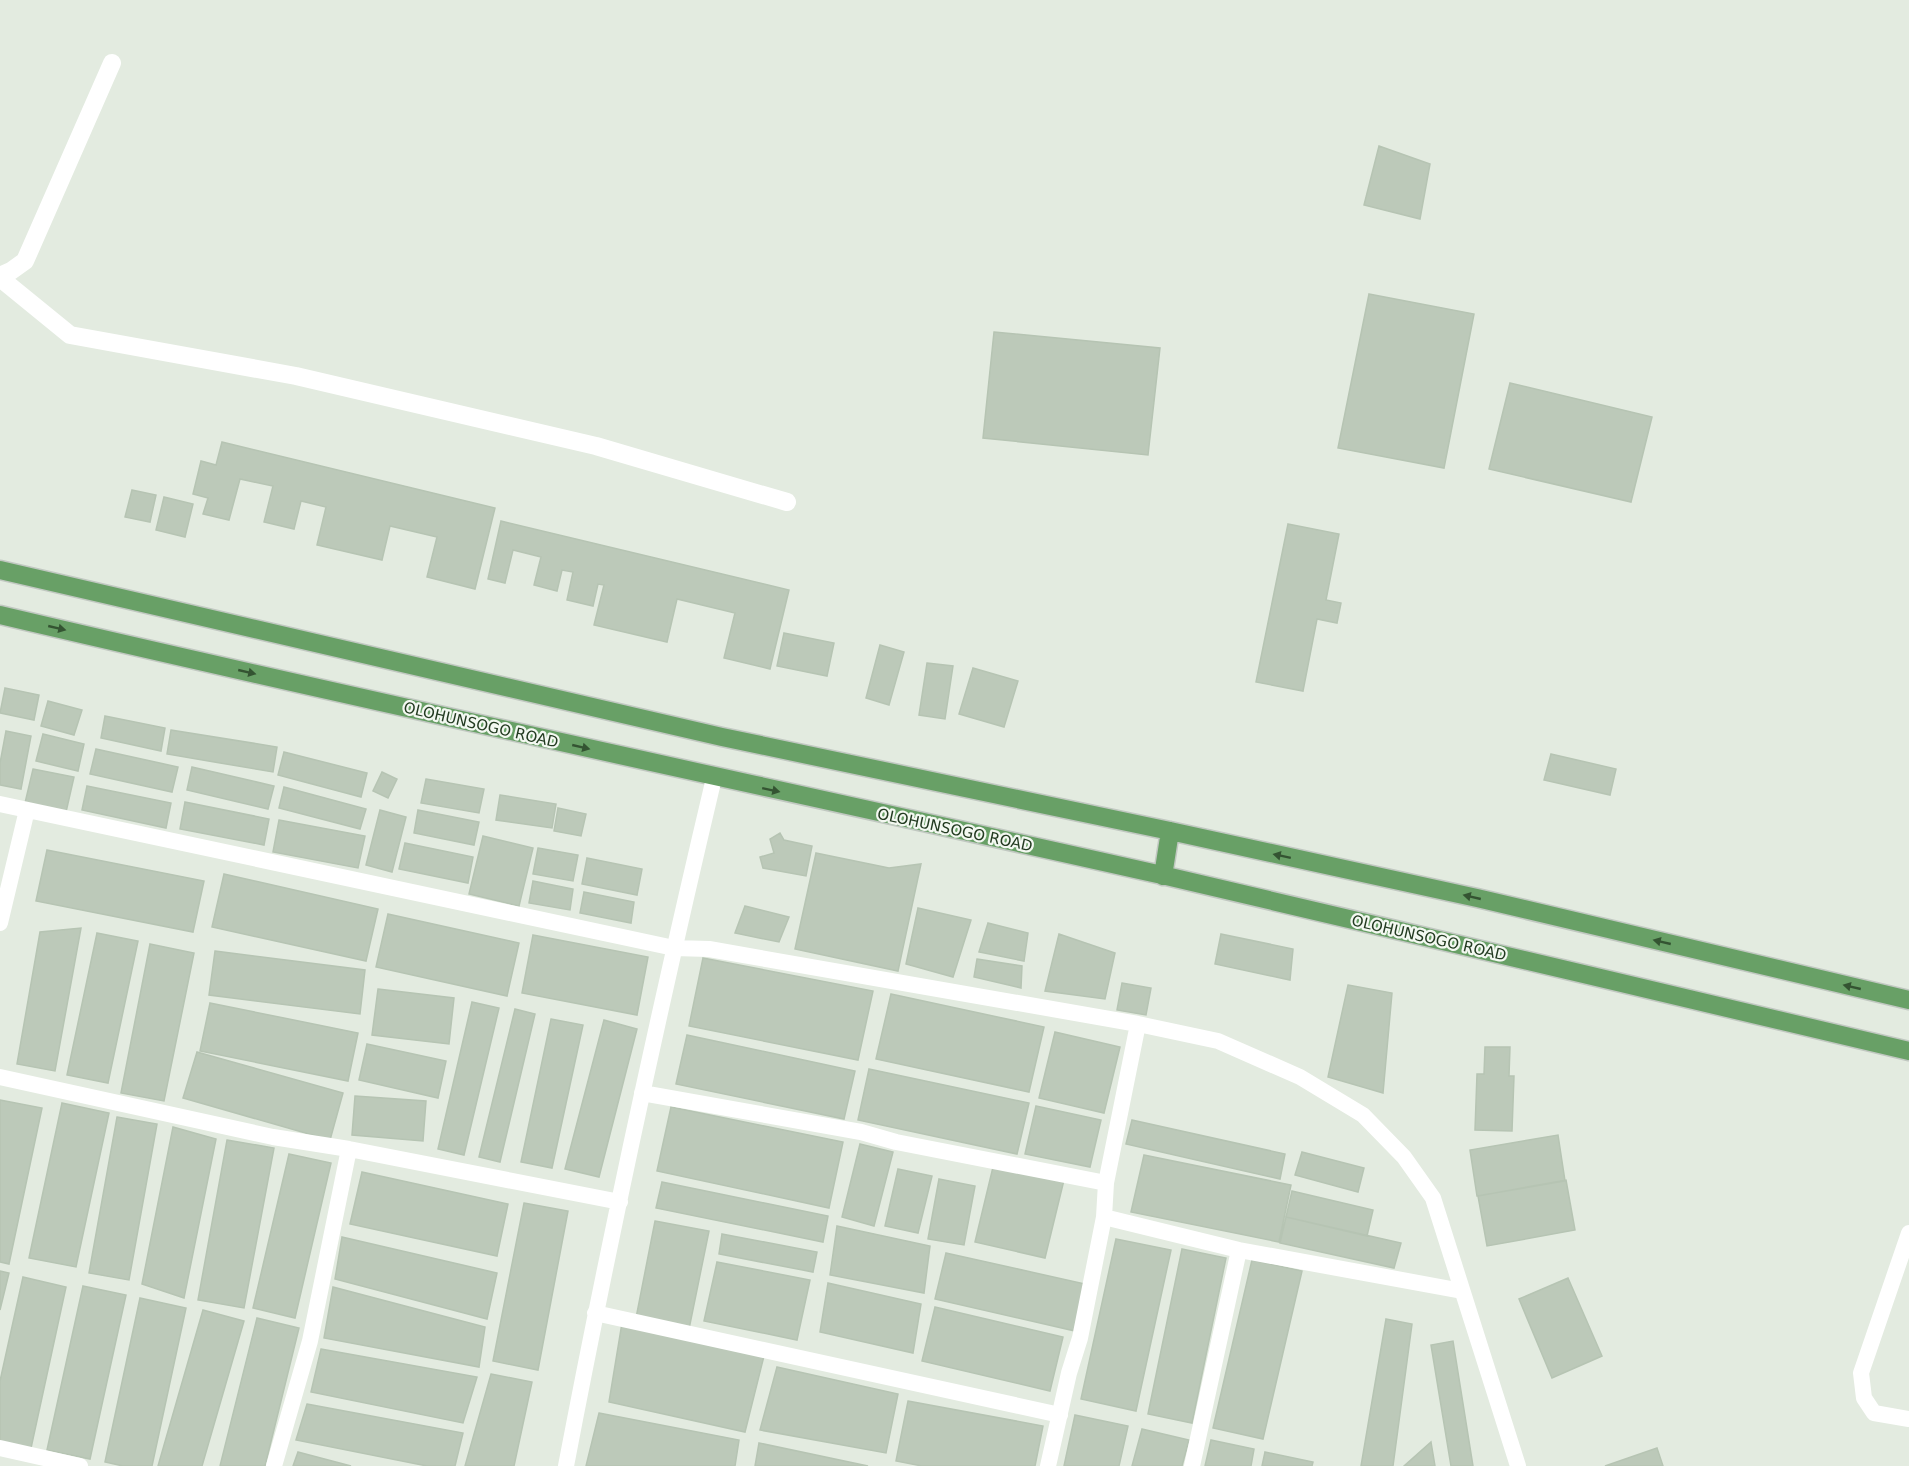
<svg xmlns="http://www.w3.org/2000/svg" width="1909" height="1466" font-family="'DejaVu Sans',sans-serif">
	<rect width="100%" height="100%" fill="#e3ebe0"/>
	<path fill="#bcc9b9" stroke="#b6c4b3" stroke-width="1.5" d="M1379,146L1430,164L1420,219L1364,205Z
		M1369,294L1474,314L1444,468L1338,448Z
		M994,332L1160,348L1148,455L983,438Z
		M1510,383L1652,417L1631,502L1489,469Z
		M222,442L495,508L475,589L427,577L437,537L390,526L382,560L317,545L326,507L301,501L294,529L264,522L273,486L240,479L229,520L203,514L208,498L193,494L201,461L216,465Z
		M132,490L156,495L150,522L125,517Z
		M164,497L193,504L185,537L156,530Z
		M501,521L789,590L770,669L724,658L735,613L677,599L667,642L594,625L604,585L598,584L593,606L567,600L573,572L562,570L557,591L534,585L541,557L513,550L505,583L488,579Z
		M1288,524L1339,534L1326,600L1341,603L1337,623L1317,619L1303,691L1256,682Z
		M784,633L834,643L827,676L777,666Z
		M880,645L904,652L889,705L866,698Z
		M927,663L953,666L945,719L919,715Z
		M973,668L1018,681L1004,727L959,714Z
		M5,688L39,695L34,720L0,713Z
		M48,701L82,710L74,735L41,726Z
		M105,716L165,728L161,751L101,738Z
		M171,730L277,747L273,772L167,754Z
		M6,731L31,736L21,789L0,785V763Z
		M43,734L84,744L78,771L36,761Z
		M96,749L178,767L172,792L90,774Z
		M284,752L367,773L361,797L278,775Z
		M1551,754L1616,769L1610,795L1544,780Z
		M192,767L274,786L268,809L187,790Z
		M33,769L74,777L66,812L25,803Z
		M382,772L397,779L388,798L373,791Z
		M426,779L484,789L479,813L421,803Z
		M87,786L171,803L166,828L82,810Z
		M284,787L366,809L360,829L279,808Z
		M500,795L556,804L552,828L496,820Z
		M185,802L269,819L264,845L180,829Z
		M558,808L586,814L581,836L554,831Z
		M380,810L406,817L392,872L366,865Z
		M418,810L479,822L474,845L414,833Z
		M279,820L365,836L358,868L273,852Z
		M780,833L784,840L812,846L806,876L763,868L760,857L774,853L770,839Z
		M483,836L533,848L519,906L469,894Z
		M405,843L473,857L468,883L399,869Z
		M538,848L578,855L573,881L533,874Z
		M47,850L204,881L193,932L36,901Z
		M816,853L889,868L921,864L898,971L795,949Z
		M587,858L642,869L637,895L582,884Z
		M224,874L378,909L366,961L212,927Z
		M533,881L573,889L570,910L529,903Z
		M584,892L634,902L631,923L580,913Z
		M745,906L789,917L779,942L735,933Z
		M918,908L971,920L953,977L906,964Z
		M388,914L519,943L507,996L376,967Z
		M988,923L1028,933L1024,961L979,952Z
		M81,928L55,1071L17,1064L40,932Z
		M97,933L138,941L108,1083L67,1075Z
		M1059,934L1115,953L1105,999L1045,991Z
		M1221,934L1293,949L1290,980L1215,964Z
		M533,935L648,957L637,1015L522,993Z
		M150,944L194,953L164,1101L121,1093Z
		M215,951L365,970L360,1014L209,995Z
		M703,958L873,991L858,1060L689,1026Z
		M977,959L1022,966L1021,988L974,977Z
		M1122,983L1151,988L1146,1015L1117,1010Z
		M1348,985L1392,993L1383,1093L1328,1077Z
		M378,989L454,998L449,1044L372,1035Z
		M891,994L1044,1027L1029,1092L876,1059Z
		M472,1002L499,1008L464,1155L438,1149Z
		M210,1003L358,1033L348,1081L200,1051Z
		M515,1009L535,1014L500,1162L479,1157Z
		M551,1019L583,1025L552,1168L521,1162Z
		M604,1020L637,1029L599,1177L565,1169Z
		M1055,1032L1120,1047L1104,1113L1039,1098Z
		M687,1035L855,1071L844,1119L676,1084Z
		M367,1044L446,1061L438,1098L359,1080Z
		M1485,1047H1510L1509,1076H1514L1512,1131L1475,1130L1477,1074H1484Z
		M197,1052L343,1093L330,1140L183,1098Z
		M869,1069L1029,1103L1017,1154L858,1120Z
		M355,1096L426,1101L423,1141L352,1135Z
		M0,1100L42,1108L9,1264L0,1262Z
		M62,1103L109,1113L76,1267L29,1258Z
		M1036,1106L1101,1120L1090,1167L1025,1154Z
		M671,1107L843,1142L829,1208L657,1171Z
		M117,1117L157,1124L129,1280L89,1273Z
		M1132,1120L1285,1154L1280,1179L1126,1144Z
		M173,1127L216,1139L184,1298L142,1284Z
		M1558,1135L1565,1181L1477,1196L1470,1150Z
		M227,1140L274,1148L244,1308L198,1300Z
		M860,1144L893,1152L874,1226L842,1217Z
		M1302,1152L1364,1168L1358,1192L1295,1175Z
		M289,1154L331,1163L295,1318L253,1308Z
		M1144,1155L1291,1185L1279,1242L1131,1212Z
		M994,1163L1064,1180L1045,1258L975,1242Z
		M898,1169L932,1176L918,1233L885,1226Z
		M362,1172L508,1204L497,1256L350,1224Z
		M939,1179L975,1186L964,1245L928,1239Z
		M1566,1180L1575,1230L1487,1246L1478,1196Z
		M662,1182L828,1216L823,1242L656,1208Z
		M1292,1191L1373,1210L1367,1236L1286,1217Z
		M524,1203L568,1211L538,1370L493,1361Z
		M1286,1217L1401,1243L1394,1268L1280,1243Z
		M655,1221L709,1231L689,1329L636,1318Z
		M837,1226L930,1246L924,1293L830,1275Z
		M722,1234L817,1252L813,1272L719,1254Z
		M342,1237L497,1273L487,1319L335,1279Z
		M1116,1239L1171,1250L1136,1411L1081,1399Z
		M1182,1249L1226,1258L1192,1423L1148,1414Z
		M946,1253L1085,1284L1075,1331L935,1299Z
		M1252,1260L1302,1271L1263,1439L1213,1428Z
		M717,1262L810,1280L797,1340L704,1321Z
		M0,1271L9,1273L0,1310Z
		M23,1277L66,1287L31,1448L0,1442V1381Z
		M1568,1278L1602,1356L1552,1378L1519,1299Z
		M828,1283L921,1304L913,1353L820,1332Z
		M83,1286L126,1295L90,1459L47,1450Z
		M333,1287L485,1327L479,1367L324,1338Z
		M140,1298L186,1308L152,1466H123L105,1462Z
		M935,1307L1063,1337L1050,1391L922,1361Z
		M203,1310L244,1321L202,1466H158Z
		M257,1318L299,1328L265,1466H220Z
		M1386,1319L1412,1324L1393,1466H1361Z
		M622,1323L764,1356L745,1432L609,1402Z
		M1453,1341L1473,1466H1451L1431,1345Z
		M321,1349L477,1377L463,1423L311,1392Z
		M777,1367L898,1394L886,1453L760,1430Z
		M491,1374L532,1382L514,1466H465Z
		M908,1401L1043,1426L1035,1466H922L896,1461Z
		M307,1404L463,1433L455,1466H427L296,1440Z
		M599,1413L739,1440L735,1466H586Z
		M1075,1415L1128,1426L1119,1466H1064Z
		M1142,1429L1189,1440L1182,1466H1132Z
		M1211,1440L1254,1449L1251,1466H1205Z
		M1431,1442L1435,1466H1404Z
		M759,1443L868,1466H755Z
		M1657,1448L1663,1466H1605Z
		M298,1452L351,1466H293Z
		M1265,1452L1313,1462L1312,1466H1262Z"/>
	<g fill="none" stroke-linecap="round" stroke-linejoin="round">
		<defs>
			<path id="primary" d="M0,570L722,737L1170,831L1477,898L1909,1000
				M0,615C386,706 775,788 1162,875C1411,932 1660,993 1909,1051
				M1163,876L1170,831"/>
		</defs>
		<use href="#primary" stroke="#c1c8c1" stroke-width="21"/>
		<path stroke="#fff" stroke-width="16" d="M0,804L674,948L709,949L1138,1024L1218,1041L1300,1077L1363,1115L1404,1157L1433,1198L1518,1466
			M0,923L27,810
			M0,1077L273,1137L349,1149L620,1202
			M642,1093L861,1132L896,1142L1106,1183
			M1104,1217L1239,1250L1462,1291
			M1909,1233L1861,1373L1864,1398L1874,1413L1909,1419
			M595,1313L1060,1415
			M0,1448L80,1466
			M274,1466L310,1341L349,1149
			M566,1466C610,1235 660,1006 714,778
			M1048,1466L1069,1373L1080,1338L1104,1217L1106,1183L1138,1024
			M1192,1466L1239,1250"/>
		<path stroke="#fff" stroke-width="18" d="M0,276L11,271L25,261L112,63
			M0,278L70,335L296,376L596,446L787,502"/>
		<use href="#primary" stroke="#68a066" stroke-width="18"/>
	</g>
	<defs><path id="oneway-solid" d="M-6-.8H1V-3.2L6.5 0L1 3.2V.8H-6Z" transform="scale(1.5)"/></defs>
	<g fill="#345432">
		<use href="#oneway-solid" transform="translate(57 628) rotate(13)"/>
		<use href="#oneway-solid" transform="translate(247 672) rotate(13)"/>
		<use href="#oneway-solid" transform="translate(581 747) rotate(13)"/>
		<use href="#oneway-solid" transform="translate(771 790) rotate(12)"/>
		<use href="#oneway-solid" transform="translate(1282 856) rotate(-168)"/>
		<use href="#oneway-solid" transform="translate(1472 897) rotate(-167)"/>
		<use href="#oneway-solid" transform="translate(1662 942) rotate(-167)"/>
		<use href="#oneway-solid" transform="translate(1852 987) rotate(-167)"/>
	</g>
	<g text-anchor="middle" dominant-baseline="central" stroke-width="4.5" stroke-linejoin="round" paint-order="stroke">
		<g font-size="15" fill="#233b21" stroke="#f3f8f1">
			<text transform="translate(481 725) rotate(13)">OLOHUNSOGO ROAD</text>
			<text transform="translate(955 830) rotate(12)">OLOHUNSOGO ROAD</text>
			<text transform="translate(1429 938) rotate(13)">OLOHUNSOGO ROAD</text>
		</g>
	</g>
</svg>
